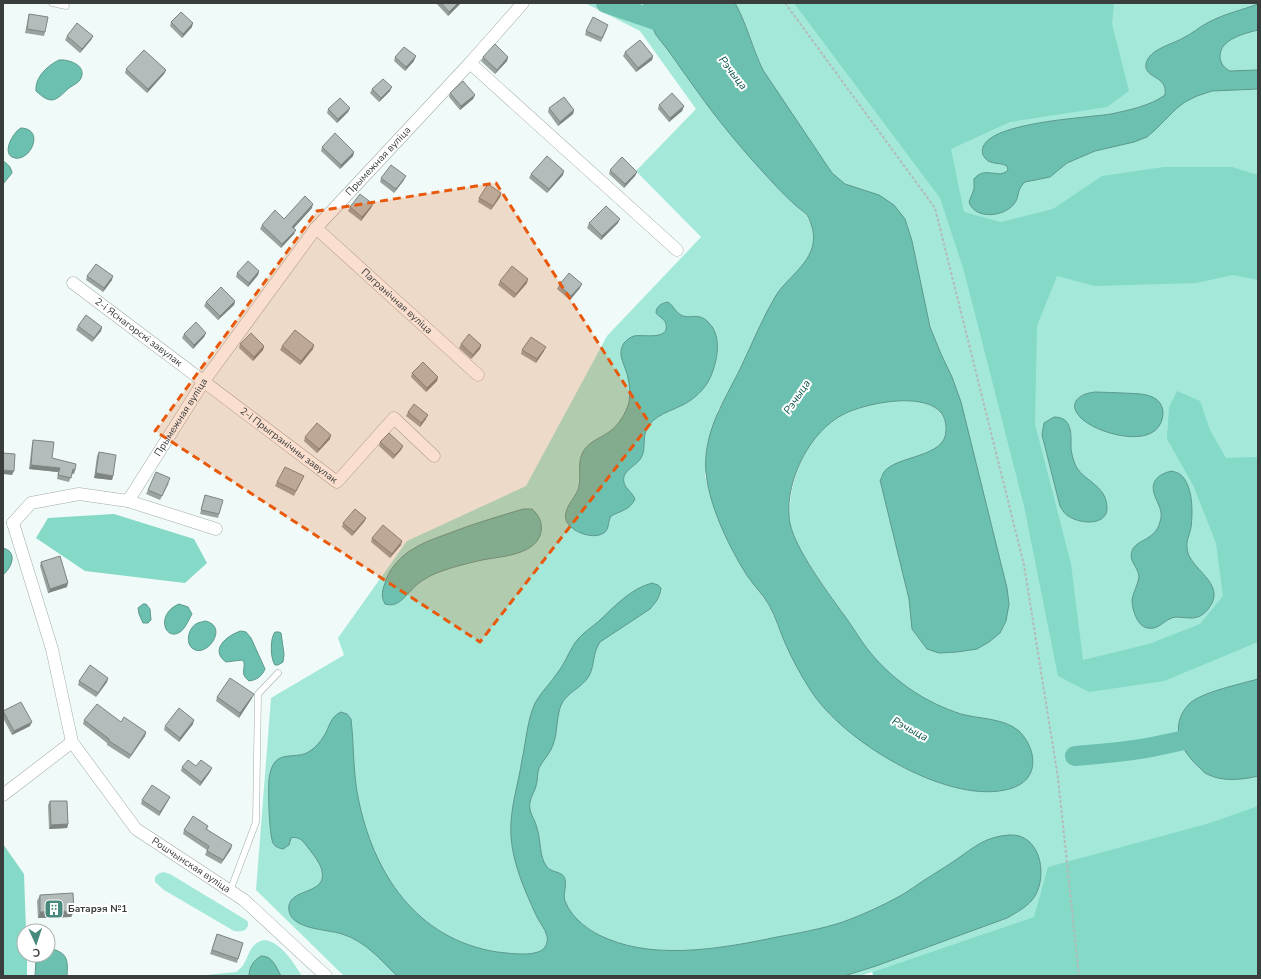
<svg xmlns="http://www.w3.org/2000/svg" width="1261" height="979" font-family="'Nunito Sans',sans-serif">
	<rect width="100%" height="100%" fill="#f0faf8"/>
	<path fill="#a4e8d9" d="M585,3H644L645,9L649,22L656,35L667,47L698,93L762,171L794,204L806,215L812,226L814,242L810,255L802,267L790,278L769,309L733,384L718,410L705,476L712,501L734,553L749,579L770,607L787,647L813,695L830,715L851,733L900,766L925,777L953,787L977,791H998L1012,788L1022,734C1003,720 987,721 965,715C949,711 930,703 916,694C901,684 885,670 873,656C861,643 851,625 841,610C822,582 797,554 789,520C788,515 789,509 790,504C793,470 811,431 842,415C867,401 936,386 946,424C952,449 917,456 900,463C897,464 893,465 891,467C887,470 883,476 880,480L909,599L912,629L927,649L952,377L941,354L930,327L924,302L879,195L845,184L832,174L763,70C752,48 747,24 735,3H1258V976H873L872,972L860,976H344L256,890L271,698L344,655L338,638L407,541L526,486L607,336L701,237L636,171L696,109L640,31Z
		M163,872L170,874L246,920L248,922C249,931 241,932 234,931L164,890L155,882V877L158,874Z
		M264,940C281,942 293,962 302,976H195L236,972C251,962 245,945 264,940Z"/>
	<path fill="#84d9c7" d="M794,3H1114L1112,24L1129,91L1107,107L1010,122L951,149L964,212L1001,222L1053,209L1102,176L1164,167H1232L1258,175V280L1233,275L1196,283L1095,286L1057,276L1037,326L1035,424L1071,564L1083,660L1149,644L1200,624L1223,596L1216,543L1193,485L1167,439L1169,407L1177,391L1200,401L1210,430L1226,458L1258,457V642L1164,681L1089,692L1058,676L1024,506L964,271L940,198Z
		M114,514L194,539L207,563L185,583L85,571L36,538L48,518Z
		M1258,806V976H873V972L1034,917L1048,867L1210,823Z
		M3,844L24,874L26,931H24V955H27V976H3Z"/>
	<path fill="#6bc0af" stroke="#5c998c" d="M644,3H735C747,24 752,48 763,70L832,173L845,184L879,195L894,205L905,219L912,241L930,327L941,354L952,377L961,402L1007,588L1009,604L1006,621L1000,633L989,642L977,649L957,652L939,653L927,649L912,629L909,599L880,480C882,478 882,475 884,472C897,455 945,458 946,431C949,385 867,402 844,414C810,431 786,479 789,517C791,546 831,596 849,622C857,634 865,647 874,657C898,684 927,703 961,714C979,719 1004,718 1019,731C1025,737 1030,745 1032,754C1036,774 1025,786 1005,790C945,803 843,741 811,691C802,677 793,661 786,645C780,632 776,617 769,605C763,595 755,587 748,577C728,546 702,493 706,456C709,422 727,396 741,367C752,344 762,319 775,297C788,275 818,261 813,231C812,226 810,220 807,215C806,214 795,205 794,204C783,194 773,183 763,172C740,147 717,119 697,91C683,72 671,53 656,35C651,24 645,15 644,3Z
		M1258,4V30C1246,33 1220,39 1220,56C1220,63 1224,68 1230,71L1258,70V89L1212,91L1197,96L1185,102L1176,109L1155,130L1147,137L1134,142L1095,151L1067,163L1050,177L1025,182C1016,190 1020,197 1014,204C1004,217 975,220 969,202L974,189V179C985,165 999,180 1008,170L1007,166C1000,162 990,165 985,158C982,155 982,151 983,147C992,122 1086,118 1111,114C1129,110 1150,106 1165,95C1168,75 1144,79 1146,64C1149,49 1171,45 1183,38C1192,34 1199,27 1209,22C1224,14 1242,10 1258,4Z
		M59,60C68,59 87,65 81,78C79,83 73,85 69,88C56,100 52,106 36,91C35,77 47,66 59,60Z
		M21,128C45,129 31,161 15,158C0,155 13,132 21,128Z
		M3,161C8,164 11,167 12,173L3,184Z
		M668,302C674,306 675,312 681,315C690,320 698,311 709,323C723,337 717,364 709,380C705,388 698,395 691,400C677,410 659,412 649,425C641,435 647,448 641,458C636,467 617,472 626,487C629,491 633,494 635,499C630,510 620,511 611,516C608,521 609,529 605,532C595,541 570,532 566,520C563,509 574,499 578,490C582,478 577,465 582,454C587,442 599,439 609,432C619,425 626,413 629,402C630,394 630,385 628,378C626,366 616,355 624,343C627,340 630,337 634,336C642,334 670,341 666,324C665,319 659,317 656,313C656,306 662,303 668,302Z
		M1096,392C1105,392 1114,393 1123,393C1138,394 1161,392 1163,412C1163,416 1162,422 1159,426C1146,447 1096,433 1081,418C1066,403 1080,393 1096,392Z
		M1054,417C1073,417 1071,435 1071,449C1072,455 1073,459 1075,464C1082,481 1106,484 1107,507C1108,526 1081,524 1070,517C1065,515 1063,511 1060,506L1042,435L1044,423Z
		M1172,471C1175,472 1179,473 1181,475C1193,486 1193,512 1191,527C1190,534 1186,540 1187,548C1188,569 1228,583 1209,608C1199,621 1191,618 1177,617C1165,617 1160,631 1147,628C1137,626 1132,609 1132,600C1133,592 1138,585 1139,577C1139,568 1128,561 1132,551C1136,539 1155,541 1160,522C1164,510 1157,504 1154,493C1150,480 1161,473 1172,471Z
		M523,509H532C544,519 545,536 532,546C519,556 498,557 482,560C465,564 448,568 432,575C428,577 423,580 419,583C408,591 400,609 385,604C380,595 383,589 386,580C390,568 402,555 413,549C424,542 436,538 447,534C472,524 497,517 523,509Z
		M3,548C18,552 12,567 3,575Z
		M652,583L658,585L661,588C660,597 656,602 650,609L600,642C592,654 595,665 589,676C582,688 567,692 561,705C556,718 558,732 553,745C550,754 543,760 539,768C537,773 538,780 536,786C535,791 531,796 530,802C528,812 535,819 537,828C541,840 539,857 547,867C551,871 554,871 559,873C571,877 562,892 565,901C572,919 590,932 608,939C658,960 725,948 777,937C799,933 821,929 843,922C862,915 882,906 900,896C909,891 918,884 926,879C937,872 947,866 957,859C976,846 985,837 1009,835C1040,833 1048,874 1035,896C1028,907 1017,912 1007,918L876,966L844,976H397C381,960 365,941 342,934C327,929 293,930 289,911C285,887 328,896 322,871C320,862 312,853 306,845C302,840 298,836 291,838L289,845L283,849C279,848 275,847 273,843C269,834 268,790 269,779C270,773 271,767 275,762C283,752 300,759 310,751C316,747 320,742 324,736C330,726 330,717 341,712L347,714L351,719C354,745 353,772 358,797C373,873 416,939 497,952C508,953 538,958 545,947C547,944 548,939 547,936C545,928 539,922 536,915C525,891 513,864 511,837C509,811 518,786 522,760C526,742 527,721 535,703C541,692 551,683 558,672C566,662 570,648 578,639C584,632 592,627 599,621C615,606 630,589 652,583Z
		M143,604H146L150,609L151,620L148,623H143L139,614L138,608Z
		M179,604L188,607L192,614C189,619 185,629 180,632C165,642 155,614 179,604Z
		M205,621C230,626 206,660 192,648C185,642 189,628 196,624C199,622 203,622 205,621Z
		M241,631L246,632L251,638L265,669C262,676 257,680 249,681C240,673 245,672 244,662L242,660L226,662C209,650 227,635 241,631Z
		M275,632H279L281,633L284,654L283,662L278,665H275C270,658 270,638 275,632Z
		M1258,679V776C1242,780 1222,782 1207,774C1204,773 1202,770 1200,768C1180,751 1169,725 1189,704C1201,692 1241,684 1258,679Z
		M52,949C68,953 68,961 67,976H35L36,959L39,955H48V950Z
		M261,956C273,956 276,967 281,976H249C249,967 254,960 261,956Z"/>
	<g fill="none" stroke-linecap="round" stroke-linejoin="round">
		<path stroke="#6bc0af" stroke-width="20" d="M606,3L673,26
			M1075,756C1101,754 1126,752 1152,747C1188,740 1223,730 1258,717"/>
		<defs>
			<path id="service" d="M52,3L66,6
				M230,891L256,822L258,694L278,673"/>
			<g id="minor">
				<path d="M470,63L677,250"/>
				<path id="s1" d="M316,228L478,375"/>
				<path id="s2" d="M73,283L337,482L394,418L434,456"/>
				<path id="s3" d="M128,501L204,381L316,228L470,63L523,3"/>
				<path id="s4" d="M13,523L52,649L72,742L136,829L244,900L326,976"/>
				<path d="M13,523L31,503L79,494L128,501L216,529"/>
				<path d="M3,795L72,742"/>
			</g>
		</defs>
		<use href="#service" stroke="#a2aca9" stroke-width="7"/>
		<use href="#minor" stroke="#a2aca9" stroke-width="13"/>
		<path stroke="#b3bbb9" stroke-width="2" stroke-dasharray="3 2" stroke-linecap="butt" d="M785,3L935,208L1024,565L1058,778L1079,976"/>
		<use href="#service" stroke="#fff" stroke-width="6"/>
		<use href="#minor" stroke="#fff" stroke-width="12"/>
	</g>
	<path fill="#9aa2a0" d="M436,3H461L448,16Z
		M29,14L45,32L44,36L25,33L28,18Z
		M171,22L192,27L182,38L170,26Z
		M607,29L601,42L585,35L586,31Z
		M67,36H93L91,40L80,53L65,40Z
		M625,52L653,56L652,60L636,72L623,56Z
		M395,57L414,61L405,71L394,61Z
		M483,57H508L507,61L495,74L481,61Z
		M126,69L166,70L164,74L147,93L125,73Z
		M372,89L390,91L379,102L370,93Z
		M450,93L475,95L473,99L460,110L449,97Z
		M659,105L684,106L682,111L669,122L658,109Z
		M350,108L348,112L337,123L327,113L328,109Z
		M549,108L574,110L573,114L558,126L548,112Z
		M322,147L354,152L353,156L340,169L321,151Z
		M610,170L637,172L635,176L624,188L609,174Z
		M531,174L563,175L547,193L529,178Z
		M381,178L404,180L394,193L380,182Z
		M501,193L500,197L491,210L478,202L479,198Z
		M373,204L371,208L361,221L348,211L350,207Z
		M312,208L294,228V234L281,248L260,229L262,225L284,219Z
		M589,223H618L601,240L587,228Z
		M259,271L258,275L248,287L236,277L237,273Z
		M87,276L112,280L103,292L86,280Z
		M500,281L527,283L514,298L498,285Z
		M559,285L580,288L570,300L557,289Z
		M235,301L234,305L218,320L204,306L206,302Z
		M78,326L102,327L101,331L92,342L76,330Z
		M206,333L204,337L193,349L182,338L184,334Z
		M240,344L264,346L263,350L253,361L239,348Z
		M461,344L481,345L480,349L471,359L459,348Z
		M282,346L313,349L300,365L280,350Z
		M522,350L544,351L536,363L521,354Z
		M412,373L438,377L437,381L426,392L411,377Z
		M408,412L426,419L420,427L406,416Z
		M305,437L330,439L317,453L304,441Z
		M33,440L52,458L74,474L72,473L69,482L57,479L58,472L29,469L32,444Z
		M380,442L403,446L401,450L393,459L379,446Z
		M99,452L113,476L112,480L94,478L97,456Z
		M304,476L294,496L275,486L277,482Z
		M169,483L160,500L146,494L148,490Z
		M205,495L219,514L218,518L200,514Z
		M366,518L364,522L352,536L342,527L343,523Z
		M372,538L401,545L390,558L371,542Z
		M41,562L67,587L48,593L40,566Z
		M108,678L107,682L96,697L78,685L79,681Z
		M217,697L252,698L239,718L216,701Z
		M3,711L30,726L12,735L3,718Z
		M84,720L121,722L146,732L145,736L129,759L107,745V743L83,724Z
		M193,724L179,742L164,730L165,726Z
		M196,766L212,768L210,772L200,786L181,771L182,767Z
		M170,797L168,801L159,816L141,804L142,800Z
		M50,801L68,824L67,828L49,829L48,805Z
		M208,826L207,829L231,849L221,864L205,855L207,850L183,834L184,830Z
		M40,895L74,911L71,917L38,918L37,901Z
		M217,934L243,943L237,963L210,954Z"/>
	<path fill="#7d8482" d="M458,3H461L448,16L449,12Z
		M193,23L192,27L182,38L183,34Z
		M93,36L91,40L80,53L82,49Z
		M416,56L414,61L405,71L406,67Z
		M653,56L652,60L636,72L638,68Z
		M508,57L507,61L495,74L497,70Z
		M166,70L164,74L147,93L148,89Z
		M392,87L390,91L379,102L381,98Z
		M475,95L473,99L460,110L461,106Z
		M684,106L682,111L669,122L670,118Z
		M350,108L348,112L337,123L338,119Z
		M574,110L573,114L558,126L560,122Z
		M354,152L353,156L340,169L341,165Z
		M564,171L563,175L547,193L549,189Z
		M637,172L635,176L624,188L625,184Z
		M406,176L404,180L394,193L396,189Z
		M501,193L500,197L491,210L493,206Z
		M313,204L312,208L291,231L292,227Z
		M373,204L371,208L361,221L362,217Z
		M620,219L618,223L601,240L602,236Z
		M296,230L294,234L281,248L282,244Z
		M259,271L258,275L248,287L249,283Z
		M113,276L112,280L103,292L104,288Z
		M528,279L527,283L514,298L516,294Z
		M582,284L580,288L570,300L571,296Z
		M235,301L234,305L218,320L220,316Z
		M102,327L101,331L92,342L94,338Z
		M206,333L204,337L193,349L194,345Z
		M314,345L313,349L300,365L301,361Z
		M481,345L480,349L471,359L473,355Z
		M264,346L263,350L253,361L254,357Z
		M546,347L544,351L536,363L537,359Z
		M438,377L437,381L426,392L427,388Z
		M428,415L426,419L420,427L421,423Z
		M331,435L330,439L317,453L319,449Z
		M403,446L401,450L393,459L395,455Z
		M31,465L60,468L58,472L29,469Z
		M73,469L75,470L74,474L71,473Z
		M3,470L14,471L12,475L3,474Z
		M96,473L113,476L112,480L94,478Z
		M366,518L364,522L352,536L354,532Z
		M402,541L401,545L390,558L392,554Z
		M68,583L67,587L48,593L50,589Z
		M108,678L107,682L96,697L98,693Z
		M254,694L252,698L239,718L240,713Z
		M194,720L193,724L179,742L180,738Z
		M32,722L30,726L12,735L14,731Z
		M146,732L145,736L129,759L131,755Z
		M212,768L210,772L200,786L201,782Z
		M170,797L168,801L159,816L160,812Z
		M68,824L67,828L49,829L51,825Z
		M232,845L231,849L221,864L223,860Z
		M74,911L71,917L38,918L40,912Z"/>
	<path fill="#b3bcba" stroke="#7d8482" d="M441,3H458L449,12Z
		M181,12L193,23L183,34L171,22Z
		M29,14L48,17L45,32L27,29Z
		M593,17L608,25L602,38L586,31Z
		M77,23L93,36L82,49L67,36Z
		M640,40L653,56L638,68L625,52Z
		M495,44L508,57L497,70L483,57Z
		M404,47L416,56L406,67L395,57Z
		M144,50L166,70L148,89L126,69Z
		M383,79L392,87L381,98L372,89Z
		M463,81L475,95L461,106L450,93Z
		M672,93L684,106L670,118L659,105Z
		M564,97L574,110L560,122L549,108Z
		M340,98L350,108L338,119L328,109Z
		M335,133L354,152L341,165L322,147Z
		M547,156L564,171L549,189L531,174Z
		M622,157L637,172L625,184L610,170Z
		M391,165L406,176L396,189L381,178Z
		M488,184L501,193L493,206L479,198Z
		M360,194L373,204L362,217L350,207Z
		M305,196L313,204L292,227L296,230L282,244L262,225L275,210L284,219Z
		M606,206L620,219L602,236L589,223Z
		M248,261L259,271L249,283L237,273Z
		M96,264L113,276L104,288L87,276Z
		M512,266L528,279L516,294L500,281Z
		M569,273L582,284L571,296L559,285Z
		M221,287L235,301L220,316L206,302Z
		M86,315L102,327L94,338L78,326Z
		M196,322L206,333L194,345L184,334Z
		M295,330L314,345L301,361L282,346Z
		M251,333L264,346L254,357L240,344Z
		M469,334L481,345L473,355L461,344Z
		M531,337L546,347L537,359L522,350Z
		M423,362L438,377L427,388L412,373Z
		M414,404L428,415L421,423L408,412Z
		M317,423L331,435L319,449L305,437Z
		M389,433L403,446L395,455L380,442Z
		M33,440L54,442L52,458L76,464L75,470L73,469L71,478L58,475L60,468L31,465Z
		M99,452L116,455L113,476L96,473Z
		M3,453L15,454L14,471L3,470Z
		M285,467L304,476L296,491L277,482Z
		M156,472L170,478L162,496L148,490Z
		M205,495L223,500L219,514L201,510Z
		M355,509L366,518L354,532L343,523Z
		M383,525L402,541L392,554L372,538Z
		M60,556L68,583L50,589L41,562Z
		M90,665L108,678L98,693L79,681Z
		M230,678L254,694L240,713L217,697Z
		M21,702L32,722L14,731L3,711Z
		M97,704L121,722L124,717L146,732L131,755L109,741V739L84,720Z
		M179,708L194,720L180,738L165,726Z
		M188,760L196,766L201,760L212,768L201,782L182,767Z
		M152,785L170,797L160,812L142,800Z
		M50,801H67L68,824L51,825Z
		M193,816L208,826L206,829L232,845L223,860L207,851L209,846L184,830Z
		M73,893L74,911L40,912V895Z
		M217,934L243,943L238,959L212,950Z"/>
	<path fill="#e8590c" fill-opacity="0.2" stroke="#e8590c" stroke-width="3" stroke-dasharray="8 5" stroke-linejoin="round" d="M496,183L650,424L480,642L155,431L317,211Z"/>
	<defs>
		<symbol id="building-square" viewBox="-11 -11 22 22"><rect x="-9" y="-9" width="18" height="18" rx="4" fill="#478a7d" stroke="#fff"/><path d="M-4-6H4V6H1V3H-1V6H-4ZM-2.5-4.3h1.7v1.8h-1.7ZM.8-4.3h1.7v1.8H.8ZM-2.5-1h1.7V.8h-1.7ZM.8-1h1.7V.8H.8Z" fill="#fff"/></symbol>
	</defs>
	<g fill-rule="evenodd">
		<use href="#building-square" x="43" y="898" width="22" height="22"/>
	</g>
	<g text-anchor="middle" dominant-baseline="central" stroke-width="4" stroke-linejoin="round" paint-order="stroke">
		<g font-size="10" fill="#393d3c" stroke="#fff">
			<text stroke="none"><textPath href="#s3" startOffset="423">Прымежная вуліца</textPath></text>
			<text stroke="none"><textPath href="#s1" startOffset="109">Пагранічная вуліца</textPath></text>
			<text stroke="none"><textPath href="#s2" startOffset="82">2-і Яснагорскі завулак</textPath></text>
			<text stroke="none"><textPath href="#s3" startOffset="99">Прымежная вуліца</textPath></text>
			<text stroke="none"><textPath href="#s2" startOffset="270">2-і Прыгранічны завулак</textPath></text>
			<text stroke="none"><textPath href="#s4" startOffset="401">Рошчынская вуліца</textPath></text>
		</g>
		<g font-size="10" font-weight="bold" fill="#393d3c" stroke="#fff" text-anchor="start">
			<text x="68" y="909">Батарэя №1</text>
		</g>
		<g font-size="11" font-style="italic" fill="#065348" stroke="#fff">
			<text transform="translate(733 73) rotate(52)">Рэчыца</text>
			<text transform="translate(797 397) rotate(-56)">Рэчыца</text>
			<text transform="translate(910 729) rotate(28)">Рэчыца</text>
		</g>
	</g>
	<rect width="1261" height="979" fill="none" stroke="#393d3c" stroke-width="8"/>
	<g transform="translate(36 943) rotate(177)"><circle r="19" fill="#ffffff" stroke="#b0b1b1"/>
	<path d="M0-3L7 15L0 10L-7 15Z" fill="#478a7d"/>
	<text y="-6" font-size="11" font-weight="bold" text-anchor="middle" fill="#393d3c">С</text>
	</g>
</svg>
